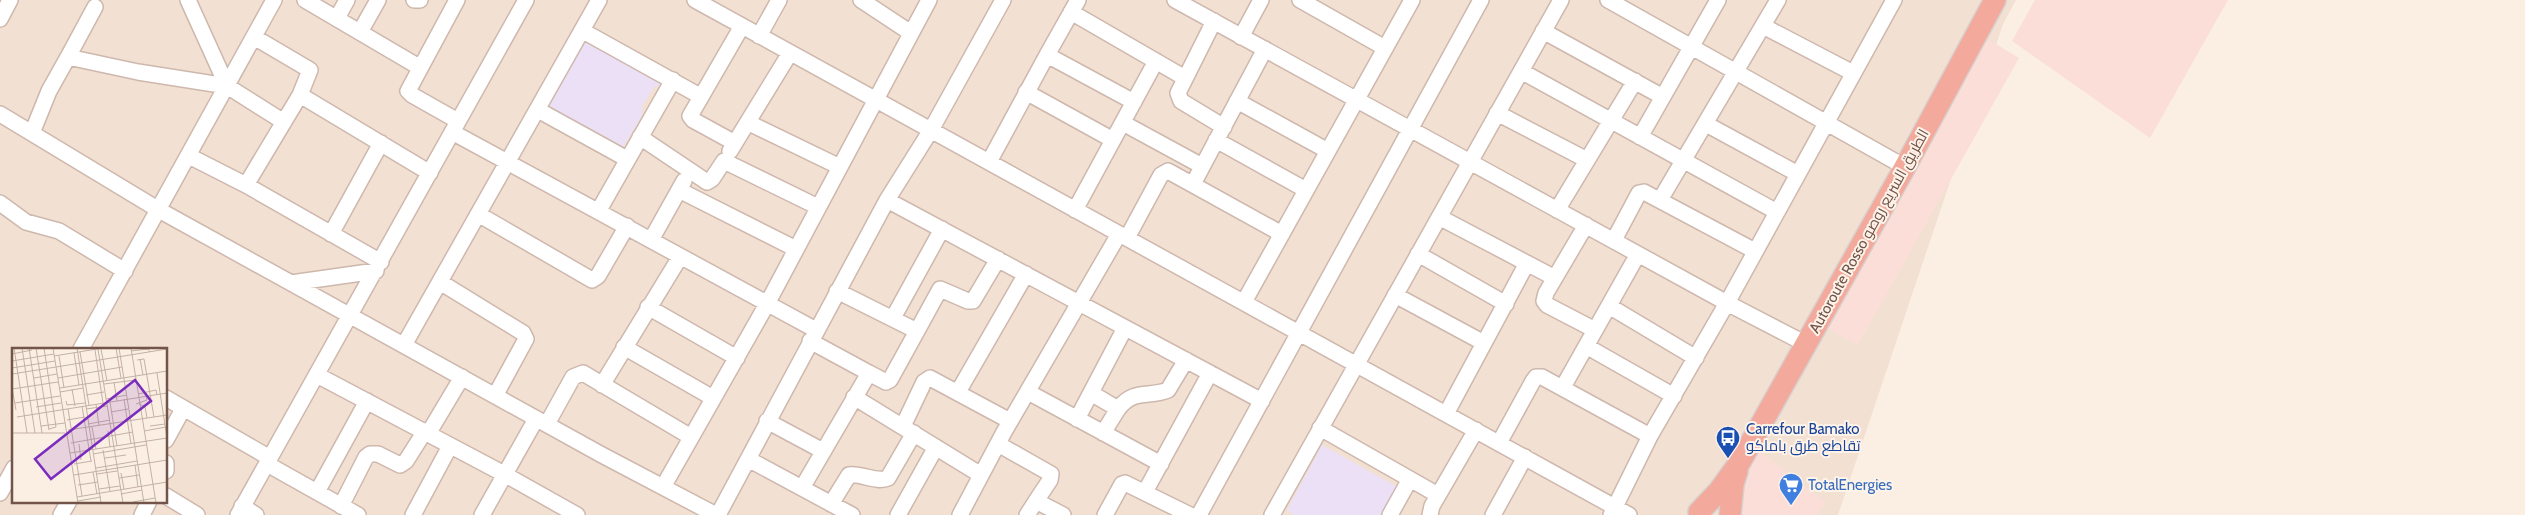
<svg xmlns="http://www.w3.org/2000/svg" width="2525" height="515" font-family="Cabin,Cairo,sans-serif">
	<rect width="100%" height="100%" fill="#fbefe3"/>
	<path fill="#f2e0d2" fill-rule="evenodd" d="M0,0H2016L2003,24L1838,515H0ZM14,349H166V501H14Z"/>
	<path fill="#fbded7" d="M2035,0H2228L2150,138L2012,41Z
		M1983,36L2019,58L1858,345L1825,327Z
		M1754,447L1826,502L1817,515H1737L1736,503Z"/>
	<path fill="#ece0f7" d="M583,33L664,78L661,85L654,87L642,106V116L622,149L543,105Z
		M1322,445L1399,488L1383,515H1294L1287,510Z"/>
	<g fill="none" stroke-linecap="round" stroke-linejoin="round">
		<defs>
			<path id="minor" d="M188,0L227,86
				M305,0L419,67
				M414,0H420
				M457,0L408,91L412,95L458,121
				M695,0L1629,515
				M861,0L911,33
				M1175,0L1727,303L1806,344
				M1300,0L1385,48
				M1608,0L1905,167
				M1071,12L1185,78
				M337,18L347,0
				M0,19L10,0
				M1214,21L1178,93L1181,101L1224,127
				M1763,26L1853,73
				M583,31L700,96
				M1543,31L1663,97
				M360,32L378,0
				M759,36L779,0
				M254,37L310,70L300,95L430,173
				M1241,37L1261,0
				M1047,55L1078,0
				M68,57L95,7
				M1521,71L1777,212
				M1026,92L1113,140
				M1237,101L1328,151
				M538,110L627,159
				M1497,113L1587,160
				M0,114L159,210L602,455L716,515
				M749,123L840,167
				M1123,123L1202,166
				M1706,124L1798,174
				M452,132L816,330
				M32,133L49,91L68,57L138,72L227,86L284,122
				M640,137L707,182L712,179L724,161L818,207
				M1640,137L1718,0
				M1216,140L1306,190
				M735,143L693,120L690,116L742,26
				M730,151L790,53
				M189,156L246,185L381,262
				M989,162L1047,55L1134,102
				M1193,184L1265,49
				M246,185L300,95
				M679,190L796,249
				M887,200L1262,401
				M1660,200L1778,0
				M0,203L26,222L59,231L125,271
				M599,210L673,80
				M1075,210L1156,61
				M1557,210L1635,81
				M478,214L592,280L598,276L627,226
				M1439,217L1555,278
				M1586,225L1546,293L1544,301L1547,305L1595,330
				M331,234L381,143
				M1127,238L1161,175L1168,171L1282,234
				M651,240L684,181
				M1614,240L1639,193L1644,192L1755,251
				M1418,254L1506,304
				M440,282L523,333L526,339L495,396
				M291,283L376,271
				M837,291L917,331L890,380L886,382L869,373
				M1395,295L1484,343
				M1244,302L1412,0
				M1609,306L1696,358
				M648,307L737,358
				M893,318L942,229
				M917,331L940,289L968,301H973L998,259
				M404,345L599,0
				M1586,346L1674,396
				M624,347L713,398
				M81,349L274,0
				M317,375L504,474L577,515
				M602,385L680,257
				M1563,387L1638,254
				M958,392L1026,274
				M1028,392L1161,464
				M1091,393L1118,409L1103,433
				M854,397L981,475
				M166,398L270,458
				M1118,409C1134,388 1149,398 1168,390L1186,360
				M1446,414L1527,263
				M1077,419L1125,328
				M767,421L823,451
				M547,424L573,377L583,373L691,437
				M903,426L924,382L930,378L1010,421
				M1320,428L1438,495
				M428,434L462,377
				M166,440L183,409
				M1499,443L1533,381L1536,377H1542L1650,436
				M998,444L1051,474L1050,480L1036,501
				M748,459L852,515
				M166,463V471
				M267,464L358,515
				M663,487L767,304L929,0
				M802,488L869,373L810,341
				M317,492L367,401
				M1145,492L1210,373
				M0,493L14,468
				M166,496L197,515
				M831,504L849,475C862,473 876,483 888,478L914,433
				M242,506L256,515
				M341,506L366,457L370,454H378L400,465L406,461L425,431
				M61,515L69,501
				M142,515L149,501
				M238,515L526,0
				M413,515L450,446
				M482,515L536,419
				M718,515L887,200L931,130L1003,0
				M898,515L936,447
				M960,515L1004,432L1119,234
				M1027,515L1036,501L1063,515
				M1105,515L1122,484L1125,483L1190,515
				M1199,515L1481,0
				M1272,515L1561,0
				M1390,515L1410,479
				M1430,515L1432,506L1476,430
				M1493,515L1525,457
				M1611,515L1650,436L1727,303L1894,0"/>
			<path id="highway" d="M1699,512L1719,491L1740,462L1905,167L1995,0
				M1730,515L1733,484L1737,471"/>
		</defs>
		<use href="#minor" stroke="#ceb8ad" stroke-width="18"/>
		<use href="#highway" stroke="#d8cfcc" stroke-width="24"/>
		<use href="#minor" stroke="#fff" stroke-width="15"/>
		<use href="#highway" stroke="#f3a99c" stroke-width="21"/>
	</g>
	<defs>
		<symbol id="bus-pin" viewBox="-11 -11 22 30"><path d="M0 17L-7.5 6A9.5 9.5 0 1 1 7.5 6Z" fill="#1a4fb4" stroke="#fef3e9"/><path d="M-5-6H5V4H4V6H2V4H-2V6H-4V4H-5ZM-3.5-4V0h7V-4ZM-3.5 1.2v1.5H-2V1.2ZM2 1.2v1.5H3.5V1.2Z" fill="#fff"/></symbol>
		<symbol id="supermarket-pin" viewBox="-11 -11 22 30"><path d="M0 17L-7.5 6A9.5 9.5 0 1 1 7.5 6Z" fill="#3f7fe0" stroke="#fef3e9"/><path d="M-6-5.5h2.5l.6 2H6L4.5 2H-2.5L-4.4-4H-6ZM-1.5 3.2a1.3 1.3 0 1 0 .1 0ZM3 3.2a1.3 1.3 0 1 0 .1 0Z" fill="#fff"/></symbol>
	</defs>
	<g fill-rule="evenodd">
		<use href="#bus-pin" x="1714" y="424" width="28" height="38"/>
		<use href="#supermarket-pin" x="1777" y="471" width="28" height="38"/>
	</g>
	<g text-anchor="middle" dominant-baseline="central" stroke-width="4" stroke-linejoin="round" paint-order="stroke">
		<g font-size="15" fill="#72544a" stroke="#fef3e9">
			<text transform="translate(1869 231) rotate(-61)">Autoroute Rosso الطريق السريع روصو</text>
		</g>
		<g font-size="15" fill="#164399" stroke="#fef3e9" text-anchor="start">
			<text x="1746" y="429">Carrefour Bamako<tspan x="1746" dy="17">تقاطع طرق باماكو</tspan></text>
		</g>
		<g font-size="15" fill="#366cbe" stroke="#fef3e9" text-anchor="start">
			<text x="1808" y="485">TotalEnergies</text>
		</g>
	</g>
	<g transform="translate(12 348)">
		<rect width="155" height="155" fill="#fbefe3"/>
		<path fill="none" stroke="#c4b1a6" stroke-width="1" d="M2,0L15,85M10,0L23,85M17,0L30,85M24,0L37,82M32,0L44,79L37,81M41,0L66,155M65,0L89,155M104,0L109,30M107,0L132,155M119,0L144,155M86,1L111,155M89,1L95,33M83,2L91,55M119,3L136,1L138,4M68,4L77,57M62,5L67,37M0,6L20,2M42,8L91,0M47,8L52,40M128,11L131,27M125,12L132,11L142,69M0,13L42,6M44,19L155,1M0,20L43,13M0,26L44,19M22,30L45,26M46,30L110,19M102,34L105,53M92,36L124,32M0,40L4,62M48,40L155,23M0,41L46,34M60,41L63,58M48,44L71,40M126,46L144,42L145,47M74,47L92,44M94,51L115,47M112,51L119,96M54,53L55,57L73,55M98,54L105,98M3,55L48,48M84,56L87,78M124,56L135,52L134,48M127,56L133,59L135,70M70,58L79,113M24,59L49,55M56,61L70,148M74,61L95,58M99,64L116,61M5,69L155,45M55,72L73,69M76,76L98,72M29,78L53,75M138,78L153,76M80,79L84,101M56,82L155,67M96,83L98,99M132,83L154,79M0,85H53M59,95L121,84M67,96L69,112M91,102L98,143M58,105L155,90L145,25M81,106L134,97M93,110L114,107M62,116L80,113M123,117L126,139M84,120L125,113M81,124L85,146M109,125L112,141M85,126L105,123M62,127L155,112M107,130L127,127M66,137L86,134M87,141L108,138M109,146L130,142M65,149L155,134M66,153L89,149M121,154L143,150"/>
		<path fill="#7b2cbf" fill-opacity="0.15" stroke="#7b2cbf" stroke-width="2.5" d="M123,32L139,53L39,131L23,111Z"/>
		<rect width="155" height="155" fill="none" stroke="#72544a" stroke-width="2.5"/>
	</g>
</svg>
